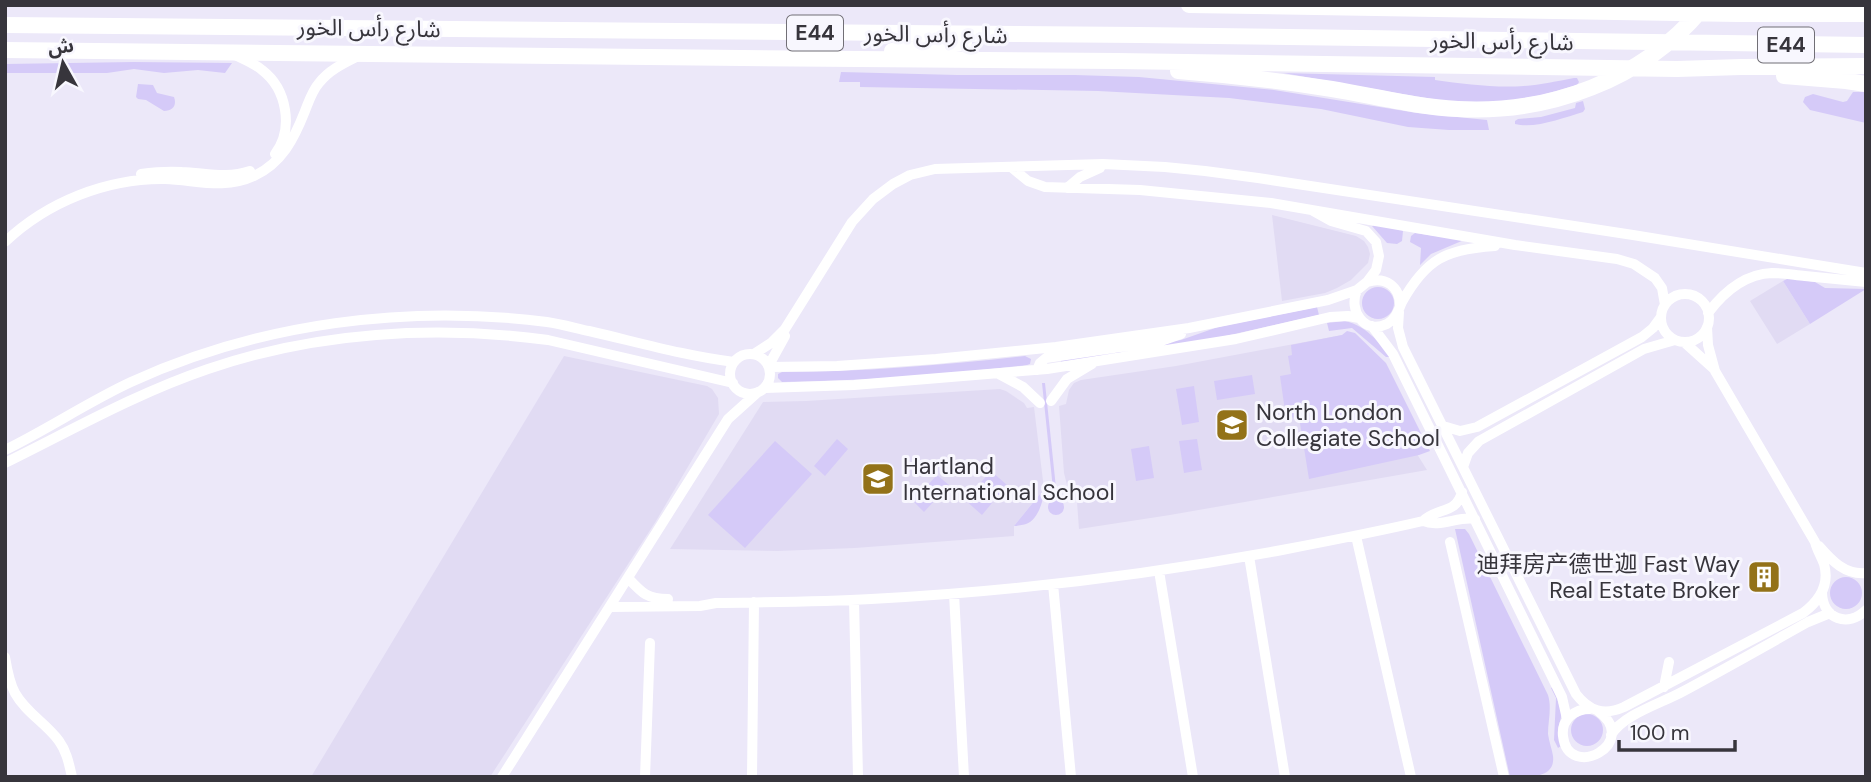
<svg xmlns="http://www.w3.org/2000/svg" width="1871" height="782" font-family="'DM Sans','Noto Sans Arabic','Noto Sans SC',sans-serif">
	<rect width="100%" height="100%" fill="#ece8f9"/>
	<path fill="#e1dbf3" d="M1272,215L1356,236L1364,241L1368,247L1370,254L1368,263L1351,280L1337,288L1325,293L1282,301Z
		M1783,281L1810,324L1777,344L1750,301Z
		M1342,335L1427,470L1170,515L1079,529L1077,502L1068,489L1064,473L1059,406L1066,404L1069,390L1074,383L1081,380L1176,366Z
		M564,356L707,386L712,389L718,398L719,414L656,521L490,777H311Z
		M1000,389L1006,391L1024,403L1027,408L1034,407L1044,489L1014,526V536L855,548L777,551L670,549L763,402L806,401Z"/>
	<path fill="#d5caf8" d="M134,62L232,63L225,73L198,70L164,73L134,69L107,73H5V64Z
		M841,72L957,75H1075L1139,77L1274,90L1417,113L1487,120L1489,130H1449L1408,127L1321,109L1229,98L1098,91L860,87V82H839Z
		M1283,73L1435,77V80C1464,84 1495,88 1524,86C1541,85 1557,81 1574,78H1577L1579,82L1577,85L1542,95L1508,101L1458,103L1408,95Z
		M138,84L153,85L157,93L174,97C177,105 173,111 164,111L146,100L138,99L136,97Z
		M1853,92H1866V123L1810,110L1803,102L1805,97L1813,94L1843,102L1847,101Z
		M1583,101L1585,109L1583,112C1563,118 1535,129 1515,124V121L1518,119L1541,117L1575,108L1576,103Z
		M1375,225L1401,229L1403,231L1402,241L1397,244L1387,243L1372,226Z
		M1415,233L1464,240L1431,254L1420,265L1421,248L1410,242L1411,236Z
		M1789,278L1815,282L1825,288L1866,289L1810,324L1783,281Z
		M1362 303a16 16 0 1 1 32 0a16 16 0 1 1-32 0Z
		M1317,307L1319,315L1190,344L1061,362L1060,358L1181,340L1218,327Z
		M1345,321C1366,326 1378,341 1391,357H1386L1352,328L1329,331L1327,323Z
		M1347,331L1355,333L1386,363L1430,451L1419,455L1309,479L1299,417L1286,418L1280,376L1291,374L1288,356L1292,355L1291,345L1342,335Z
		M1025,356L1031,359L1030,364L1027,365C946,375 864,381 782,382L778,378V374L782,372C863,372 945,365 1025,356Z
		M1252,375L1255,394L1217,400L1214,381Z
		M1042,383H1045L1056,488L1053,489Z
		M1194,386L1199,422L1182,425L1176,389Z
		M837,439L848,449L825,476L814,466Z
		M1197,439L1202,470L1184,473L1179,441Z
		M775,441L812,474L745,548L708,515Z
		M1149,446L1154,478L1136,481L1131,449Z
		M991,471L1007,485L982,515L965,500Z
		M937,475L949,485L924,512L913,501Z
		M1044,489C1044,500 1038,520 1026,524C1024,525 1016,526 1014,526Z
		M1048 507a8 8 0 1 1 16 0a8 8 0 1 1-16 0Z
		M1455,529H1465L1469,534L1548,695C1552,708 1548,721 1548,734C1549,742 1552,749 1553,756C1556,780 1525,777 1510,777Z
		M1830 593a16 16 0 1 1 32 0a16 16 0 1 1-32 0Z
		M1553,687L1562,713L1558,730L1561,746L1558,748L1554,740L1556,698L1551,688Z
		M1571 730a16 16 0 1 1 32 0a16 16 0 1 1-32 0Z"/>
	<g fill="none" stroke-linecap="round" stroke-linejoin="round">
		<path stroke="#fff" stroke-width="10" d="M233,54C243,59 254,63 262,70C287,89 294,129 275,154
			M1011,167L1028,181L1045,187L1140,190L1271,203L1515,245L1617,259L1634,264L1655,278L1662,288L1665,305
			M141,174C155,172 168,171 182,172C206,173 227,179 250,171
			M1067,188L1080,177L1100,168
			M5,242C47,202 107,178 165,179C196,180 224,190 254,176C282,163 294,139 305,111C309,101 312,91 319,83C329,70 344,63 358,56
			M1367,282C1385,276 1400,286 1400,306
			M1357,290C1348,310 1364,335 1387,324C1396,319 1398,311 1402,302C1426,259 1446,249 1495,246
			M1661 318a24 24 0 1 1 48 0a24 24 0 1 1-48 0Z
			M1399,312L1398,328L1403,347L1576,694C1589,711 1604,716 1624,707L1803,613C1819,601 1830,585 1824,564C1821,556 1817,550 1815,542L1715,371L1708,345L1707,327
			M1708,313C1723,293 1745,274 1772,273C1783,273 1794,275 1805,276C1825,278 1845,280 1866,282
			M1372,326L1393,354L1562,697L1567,719
			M1684,342L1714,369
			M730 374a20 20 0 1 1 40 0a20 20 0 1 1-40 0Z
			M754,354L771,343L785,329L852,222L873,199L893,184L910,175L935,169L1103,164L1165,167L1205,171L1258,178L1633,235L1866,273
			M769,365L785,336
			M770,367L837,366L936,359L1056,347L1189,328L1328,300L1357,290L1367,282L1376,270L1379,256L1376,242L1366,231L1331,221L1313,211
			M1037,370L1040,363L1046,358L1161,341L1181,334
			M999,374L1023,387L1040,403
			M765,388L854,385L1047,369L1236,339L1330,317L1348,316L1359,318
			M1051,401L1067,379L1092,364
			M1443,426L1460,431L1477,427L1642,337L1653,328L1661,317
			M5,450C48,429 88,402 131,382C260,323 408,304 547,322C561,324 575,328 589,331C637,342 685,356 734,362
			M5,463C72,430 137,393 208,369C316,332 435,325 548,340L733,383
			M1463,467L1468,453L1479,441L1644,349L1675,340
			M1423,521C1440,528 1458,516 1475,519
			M1356,536L1411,777
			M1450,542L1504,777
			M1819,546C1832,561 1845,575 1866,573
			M1249,556L1285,777
			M1159,571L1193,777
			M628,578C642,593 647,599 668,599
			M1053,584L1071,777
			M1822,593C1823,619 1848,628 1866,610
			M954,594L964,777
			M854,600L858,777
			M610,607L700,606L716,603C768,602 819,602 871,599C1009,592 1146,575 1282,550C1329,541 1376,532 1423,521C1437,507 1456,515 1462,492
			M5,657C7,669 9,682 15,693C26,713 46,723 59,741C67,752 69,764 72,777
			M1664,687L1669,662
			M1590,709C1575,709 1561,719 1563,736C1568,782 1642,743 1598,711
			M1611,735C1623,715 1659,704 1680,693C1723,670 1765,646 1808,622L1830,613
			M502,777L728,419L758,392
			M645,777L650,643
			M752,777L754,602"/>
		<path stroke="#fff" stroke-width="16" d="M1189,5L1738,14H1866
			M5,25L1139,35L1866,45
			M5,50L742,58L1117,61L1677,69L1741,67L1866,66
			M892,51L964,43
			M1178,71C1230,75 1281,81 1332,89C1374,96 1416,107 1458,109C1549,114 1642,80 1701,10
			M1784,76L1846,81L1866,84"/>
	</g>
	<defs>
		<symbol id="school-square" viewBox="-11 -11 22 22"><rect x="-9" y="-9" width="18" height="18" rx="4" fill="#937219" stroke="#f8f7fe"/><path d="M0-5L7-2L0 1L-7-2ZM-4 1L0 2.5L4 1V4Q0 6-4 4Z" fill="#fff"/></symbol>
		<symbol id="building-square" viewBox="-11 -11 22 22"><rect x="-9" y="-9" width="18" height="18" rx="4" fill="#937219" stroke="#f8f7fe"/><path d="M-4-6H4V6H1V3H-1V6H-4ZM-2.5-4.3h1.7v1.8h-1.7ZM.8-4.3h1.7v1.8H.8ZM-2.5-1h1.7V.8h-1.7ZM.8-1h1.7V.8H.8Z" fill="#fff"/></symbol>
	</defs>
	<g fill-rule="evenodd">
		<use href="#school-square" x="1213" y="406" width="38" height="38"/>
		<use href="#school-square" x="859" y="460" width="38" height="38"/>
		<use href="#building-square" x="1745" y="558" width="38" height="38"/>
	</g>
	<g text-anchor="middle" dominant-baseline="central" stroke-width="6" stroke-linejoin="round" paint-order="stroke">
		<g fill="#f8f7fe" stroke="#716f76" stroke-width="2">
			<rect x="787" y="15.5" width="56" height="35" rx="5"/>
			<rect x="1758" y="27.5" width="56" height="35" rx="5"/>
		</g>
		<g font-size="21" font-weight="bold" fill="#37353c">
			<text x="815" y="33">E44</text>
			<text x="1786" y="45">E44</text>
		</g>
		<g font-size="23" fill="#37353c" stroke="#f8f7fe">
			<text transform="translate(369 28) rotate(1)">شارع رأس الخور</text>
			<text transform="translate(936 34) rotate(1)">شارع رأس الخور</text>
			<text transform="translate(1502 41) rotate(1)">شارع رأس الخور</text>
		</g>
		<g font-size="23" fill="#37353c" stroke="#f8f7fe" text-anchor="start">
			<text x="1256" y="412">North London<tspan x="1256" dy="26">Collegiate School</tspan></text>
			<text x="903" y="466">Hartland<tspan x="903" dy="26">International School</tspan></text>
			<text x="1740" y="564" text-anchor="end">迪拜房产德世迦 Fast Way<tspan x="1740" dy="26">Real Estate Broker</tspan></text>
		</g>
	</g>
	<rect width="1871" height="782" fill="none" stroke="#37353c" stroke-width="14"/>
	<g transform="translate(63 63) rotate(352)" stroke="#f8f7fe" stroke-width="5" paint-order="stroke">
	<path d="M0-5L12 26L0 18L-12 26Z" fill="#37353c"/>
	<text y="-10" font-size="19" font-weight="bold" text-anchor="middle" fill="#37353c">ش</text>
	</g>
	<path d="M1619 740v10h116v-10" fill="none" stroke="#37353c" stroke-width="3.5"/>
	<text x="1630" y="740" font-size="21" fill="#37353c" stroke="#f8f7fe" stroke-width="5" paint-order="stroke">100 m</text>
</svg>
